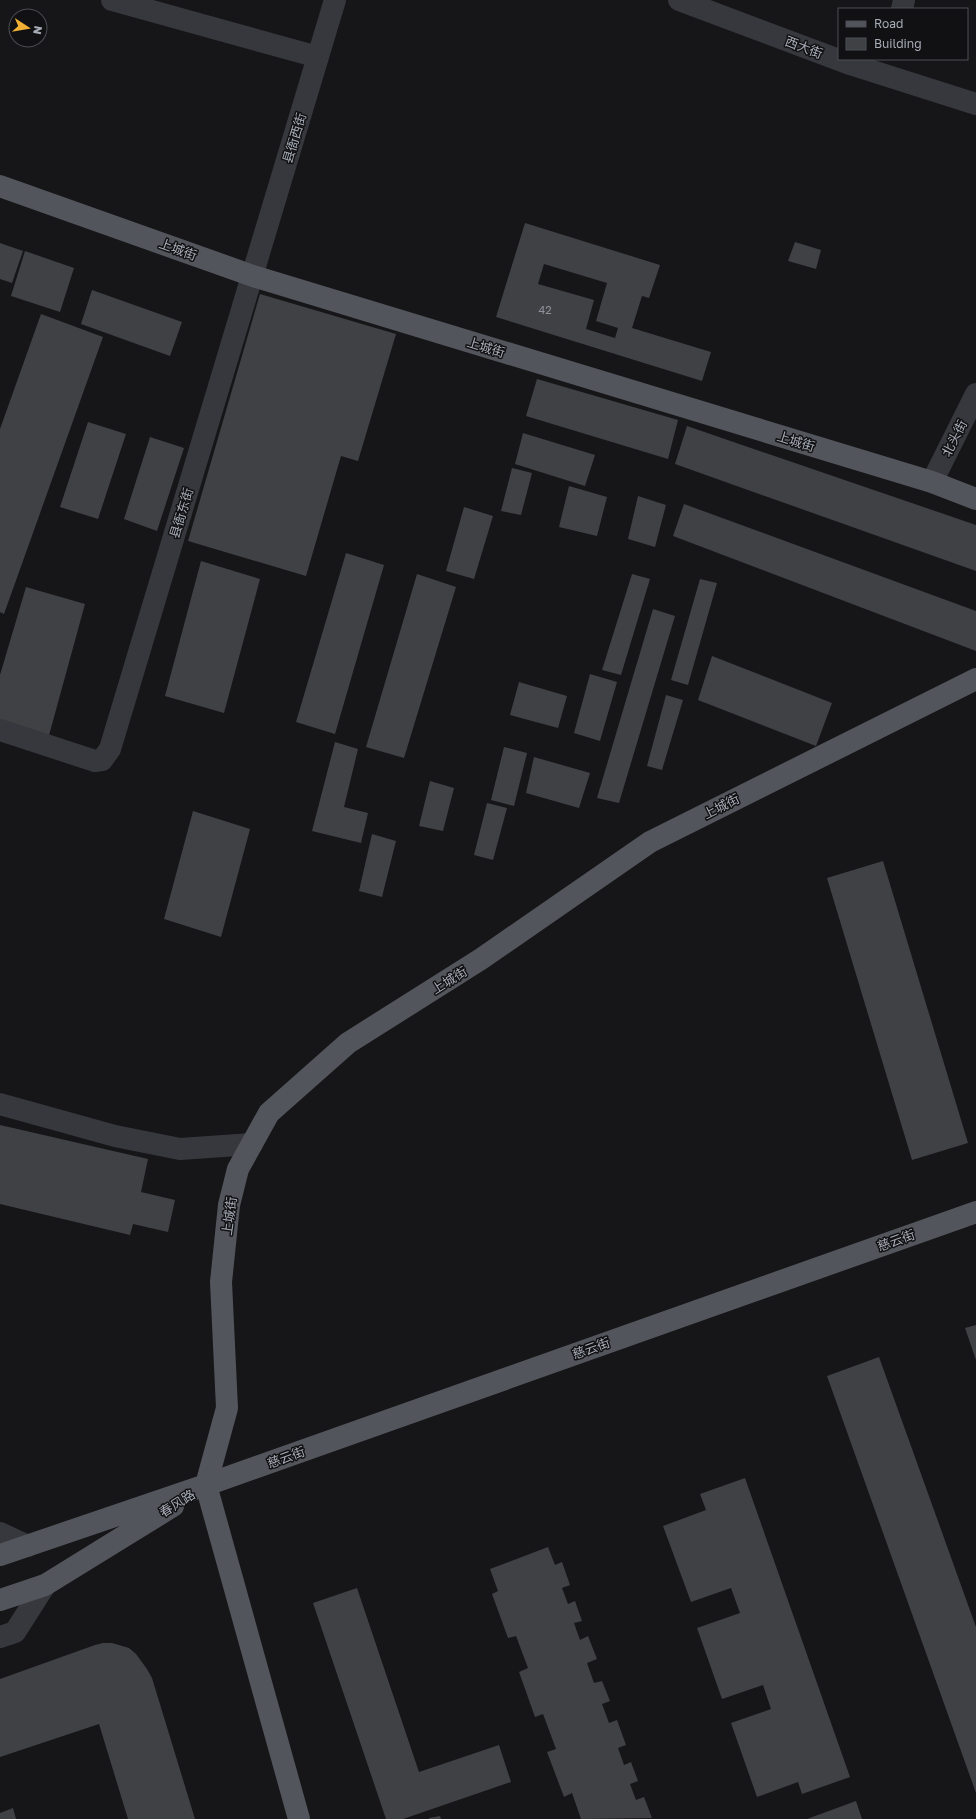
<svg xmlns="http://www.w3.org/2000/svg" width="976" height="1819" font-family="'Golos Text','Noto Sans SC',sans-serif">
	<rect width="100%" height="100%" fill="#161618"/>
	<path fill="#404145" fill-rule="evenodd" d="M525,223L660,265L649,298L642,296L632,328L711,352L702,381L496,317ZM544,264L607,283L596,321L618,328L615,338L586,329L594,300L538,284Z
		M795,242L821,250L816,269L788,261Z
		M0,243L23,251L12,283L0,279Z
		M25,251L74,268L60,312L11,296Z
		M92,290L182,322L170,356L81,324Z
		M260,294L396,334L358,461L341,456L306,576L188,541Z
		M41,314L103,337L4,614L0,612V429Z
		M537,379L678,420L668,459L526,416Z
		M88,422L126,434L98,519L60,507Z
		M687,426L976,525V571L675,464Z
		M523,433L595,455L585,486L515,464Z
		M150,437L184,448L157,531L124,519Z
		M512,468L532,473L521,515L501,511Z
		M569,486L607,497L597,536L559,527Z
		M638,496L666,505L655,547L628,539Z
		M684,504L976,611V651L673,536Z
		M464,507L493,516L474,579L446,571Z
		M346,553L384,565L335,734L296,722Z
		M201,561L260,579L224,713L165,696Z
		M417,574L456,587L404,758L366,747Z
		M632,574L650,579L621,675L602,670Z
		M700,579L717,583L688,685L671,680Z
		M26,587L85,604L48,739L0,726V675Z
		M653,609L675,616L619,803L597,798Z
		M712,656L832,703L816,746L698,700Z
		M590,674L617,682L600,741L574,733Z
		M519,682L567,696L558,728L510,715Z
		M666,695L683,700L662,770L647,766Z
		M335,742L358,749L344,807L368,813L361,843L312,831Z
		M504,747L527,753L514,806L491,800Z
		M534,757L590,773L579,808L526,793Z
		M430,781L454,788L443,831L419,826Z
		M487,803L507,808L493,860L474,855Z
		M193,811L250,829L221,937L164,919Z
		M372,834L396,841L382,897L359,891Z
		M883,861L968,1143L912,1160L827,878Z
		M0,1125L148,1159L141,1192L175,1200L168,1232L133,1224L130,1235L0,1204Z
		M976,1325V1360L965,1328Z
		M879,1357L976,1627V1793L827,1376Z
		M745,1478L850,1777L802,1794L798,1782L757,1797L731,1723L771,1709L763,1685L722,1699L697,1628L740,1613L731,1588L691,1602L663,1526L706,1510L700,1494Z
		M548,1547L555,1565L562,1562L570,1585L562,1588L568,1604L575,1601L582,1621L574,1623L580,1640L588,1636L597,1659L587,1663L594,1683L602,1681L610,1701L602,1704L609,1723L617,1720L626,1745L618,1748L624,1765L631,1762L638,1781L630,1784L636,1800L644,1797L652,1818L581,1819L572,1793L564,1797L547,1752L556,1749L543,1714L535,1717L519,1672L528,1668L516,1636L508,1638L492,1594L498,1591L490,1569Z
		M357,1588L419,1772L499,1745L511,1782L403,1819H386L313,1603Z
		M103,1643H112L129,1648L136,1654L147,1669L152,1678L195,1819H128L99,1724L0,1757V1679L95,1645Z
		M856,1801L862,1819H807Z
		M13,1808L16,1819H0V1813Z
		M440,1816L441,1819H429V1818Z"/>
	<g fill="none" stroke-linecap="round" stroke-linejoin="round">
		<path stroke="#37383d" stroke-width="22" d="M112,0L318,57
			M679,0L847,63L976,104
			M902,9L904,0
			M932,482L976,394
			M0,730L95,761L102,760L110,749L335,0
			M0,1104L115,1136L180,1149L252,1144
			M0,1533L28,1546
			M0,1637L15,1632L45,1585"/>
		<path stroke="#53555c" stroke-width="22" d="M0,186L253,276L932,482L976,499
			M206,1485L227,1408L221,1282L229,1205L238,1169L269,1113L348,1043L481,959L650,842L976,679
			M206,1485L299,1819
			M0,1555L206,1485L976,1212
			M0,1600L45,1585L173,1506"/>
	</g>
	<g text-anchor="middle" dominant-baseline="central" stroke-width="3" stroke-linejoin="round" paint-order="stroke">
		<g font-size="11" fill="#8e929b">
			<text x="545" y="309">42</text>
		</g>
		<g font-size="13" fill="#a8adb8" stroke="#111113">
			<text transform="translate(804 47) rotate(21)">西大街</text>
			<text transform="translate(294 138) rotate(-73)">县衙西街</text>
			<text transform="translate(178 249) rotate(20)">上城街</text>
			<text transform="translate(486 347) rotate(17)">上城街</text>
			<text transform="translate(954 438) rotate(-63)">北头街</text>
			<text transform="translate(796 441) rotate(17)">上城街</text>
			<text transform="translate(181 513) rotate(-73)">县衙东街</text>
			<text transform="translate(721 806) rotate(-27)">上城街</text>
			<text transform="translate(449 980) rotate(-32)">上城街</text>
			<text transform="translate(229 1216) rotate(-82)">上城街</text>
			<text transform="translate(896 1240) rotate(-20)">慈云街</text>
			<text transform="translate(591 1348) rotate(-20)">慈云街</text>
			<text transform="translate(286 1457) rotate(-20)">慈云街</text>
			<text transform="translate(177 1503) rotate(-32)">春风路</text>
		</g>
	</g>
	<rect x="838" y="8" width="130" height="52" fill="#111113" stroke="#4d4f55"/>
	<rect x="846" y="21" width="20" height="6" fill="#53555c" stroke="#4d4f55"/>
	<text x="874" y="28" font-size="12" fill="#a8adb8">Road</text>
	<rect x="846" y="38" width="20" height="12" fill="#404145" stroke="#4d4f55"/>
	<text x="874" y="48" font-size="12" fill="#a8adb8">Building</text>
	<g transform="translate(28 28) rotate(102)"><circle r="19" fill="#111113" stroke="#4d4f55"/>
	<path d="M0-3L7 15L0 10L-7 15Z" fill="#f2b134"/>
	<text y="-6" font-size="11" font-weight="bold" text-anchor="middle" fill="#a8adb8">N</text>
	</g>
</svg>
